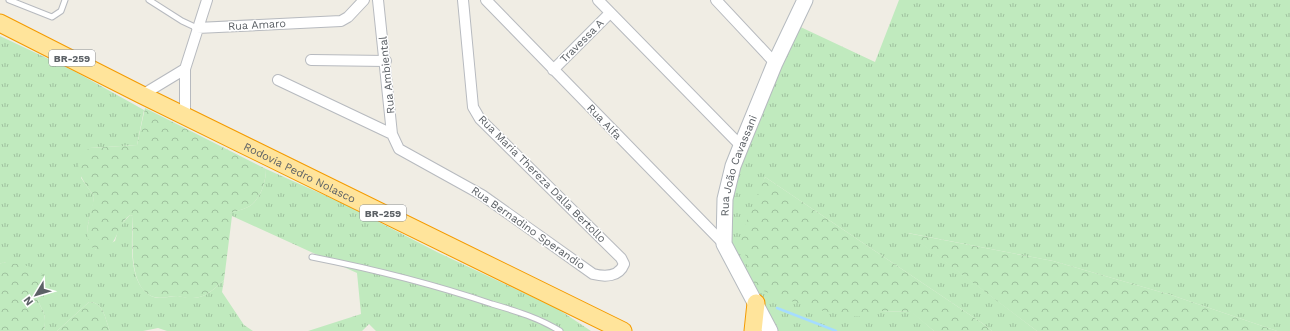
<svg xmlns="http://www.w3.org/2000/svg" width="1290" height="331" font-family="'Work Sans',sans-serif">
	<defs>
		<pattern id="grass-tufts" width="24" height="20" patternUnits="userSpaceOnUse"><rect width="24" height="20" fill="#c0eabe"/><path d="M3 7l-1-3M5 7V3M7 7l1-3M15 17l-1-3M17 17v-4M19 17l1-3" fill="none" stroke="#9fc19e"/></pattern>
		<pattern id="forest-crowns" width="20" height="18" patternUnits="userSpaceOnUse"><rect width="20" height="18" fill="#c0eabe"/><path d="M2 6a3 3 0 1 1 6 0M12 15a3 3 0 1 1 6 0" fill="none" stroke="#9fc19e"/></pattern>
	</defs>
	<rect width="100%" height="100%" fill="#f0ede4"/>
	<path fill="url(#grass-tufts)" d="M899,0H1290V331H1277L1171,295L1053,261L908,233L1037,331H992L982,323L765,177L762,186L879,311L912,312L934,331H774L735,257L727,220L728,192L792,23L875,62Z
		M0,36L74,71L144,110L137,145L90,148L81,178L94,196C93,218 79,229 96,250L115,241L119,227L130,215L133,216C132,237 127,283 151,296C159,300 169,296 178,296C183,297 188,298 193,298C206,298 215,288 224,280L222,292L244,325L253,331H167L158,328L143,331H110C105,319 104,302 89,302L57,331H44C48,308 39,312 37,293L46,282L4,262L0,264Z
		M266,169L342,203L437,252L558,309L591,331H376L369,324L362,331H308L361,314L357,273L232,216L229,213C235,211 242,210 248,207C260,201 266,182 266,169Z"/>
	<path fill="url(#forest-crowns)" d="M145,108L266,169C266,182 260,201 248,207C242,210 235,211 230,213L232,216L224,280C215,288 206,298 193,298C188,299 183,297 178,296C170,296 162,299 154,297C127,289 133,236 133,216L130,215C117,225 118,243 103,252C75,248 93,211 94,196C83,181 67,162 90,148L137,145Z
		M765,177L982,323L992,331H934L911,312L879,311C857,329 781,297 755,288L740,237Z
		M907,233L1053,261L1171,295L1277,331H1037Z
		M3,262C19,265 42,264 46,282L37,293C39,312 48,308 44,331H0V264Z
		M89,302C104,302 105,319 110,331H57Z"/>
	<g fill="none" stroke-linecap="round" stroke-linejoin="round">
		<path stroke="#a5dcff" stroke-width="2.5" d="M777,308L836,331"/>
		<defs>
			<path id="service" d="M9,0L52,17L61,11L65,0
				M149,0L182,21L197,28
				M312,257C373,269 433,284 492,304C516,311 539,318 560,331"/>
			<path id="minor" d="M378,0L392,134L399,149L482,195L593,274C605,277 619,277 624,264L621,258L480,119L473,107L463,0
				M486,0L724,244
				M598,0L741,146
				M716,0L775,63
				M197,28L341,21L348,17L364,0
				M311,60L386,61
				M553,70L610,13
				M278,80L392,134
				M142,95L185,69L207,0
				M185,116V69"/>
			<g id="secondary">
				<path id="s1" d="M770,331L724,244L725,199L733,166L741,146L775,63L805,0"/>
			</g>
			<g id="trunk">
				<path id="s2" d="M0,23L142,95L623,331"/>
				<path d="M753,331L756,303"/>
			</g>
		</defs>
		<use href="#service" stroke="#b7babf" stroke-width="7"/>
		<use href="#minor" stroke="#b7babf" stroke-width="12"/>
		<use href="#secondary" stroke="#b5babf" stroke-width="17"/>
		<use href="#trunk" stroke="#f49b00" stroke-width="19"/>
		<use href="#service" stroke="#fff" stroke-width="5"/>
		<use href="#minor" stroke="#fff" stroke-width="10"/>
		<use href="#secondary" stroke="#fff" stroke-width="15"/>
		<use href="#trunk" stroke="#ffe49b" stroke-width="17"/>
	</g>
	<g text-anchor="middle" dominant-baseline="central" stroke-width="3" stroke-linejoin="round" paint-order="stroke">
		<g fill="#fff" stroke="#8d9094" stroke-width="1">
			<rect x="49" y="50" width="46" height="16" rx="3"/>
			<rect x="360" y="205" width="46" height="16" rx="3"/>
		</g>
		<g font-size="10" font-weight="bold" fill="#5c6166">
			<text x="72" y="58">BR-259</text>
			<text x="383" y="213">BR-259</text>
		</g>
		<g font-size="11" fill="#5c6166" stroke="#fff">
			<text transform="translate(257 25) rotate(-3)">Rua Amaro</text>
			<text transform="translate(582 41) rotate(-45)">Travessa A</text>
			<text transform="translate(387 75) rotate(-96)">Rua Ambiental</text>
			<text transform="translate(604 122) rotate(46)">Rua Alfa</text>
			<text stroke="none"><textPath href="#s1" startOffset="179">Rua João Cavassani</textPath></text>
			<text stroke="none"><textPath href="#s2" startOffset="335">Rodovia Pedro Nolasco</textPath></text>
			<text transform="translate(542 179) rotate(45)">Rua Maria Thereza Dalla Bertollo</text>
			<text transform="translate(528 228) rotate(35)">Rua Bernadino Sperandio</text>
		</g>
	</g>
	<g transform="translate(36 295) rotate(232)" stroke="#ffffff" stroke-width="3" paint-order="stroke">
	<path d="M0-3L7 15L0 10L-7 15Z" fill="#5c6166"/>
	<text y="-6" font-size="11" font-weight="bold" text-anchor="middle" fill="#5c6166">N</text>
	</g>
</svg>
